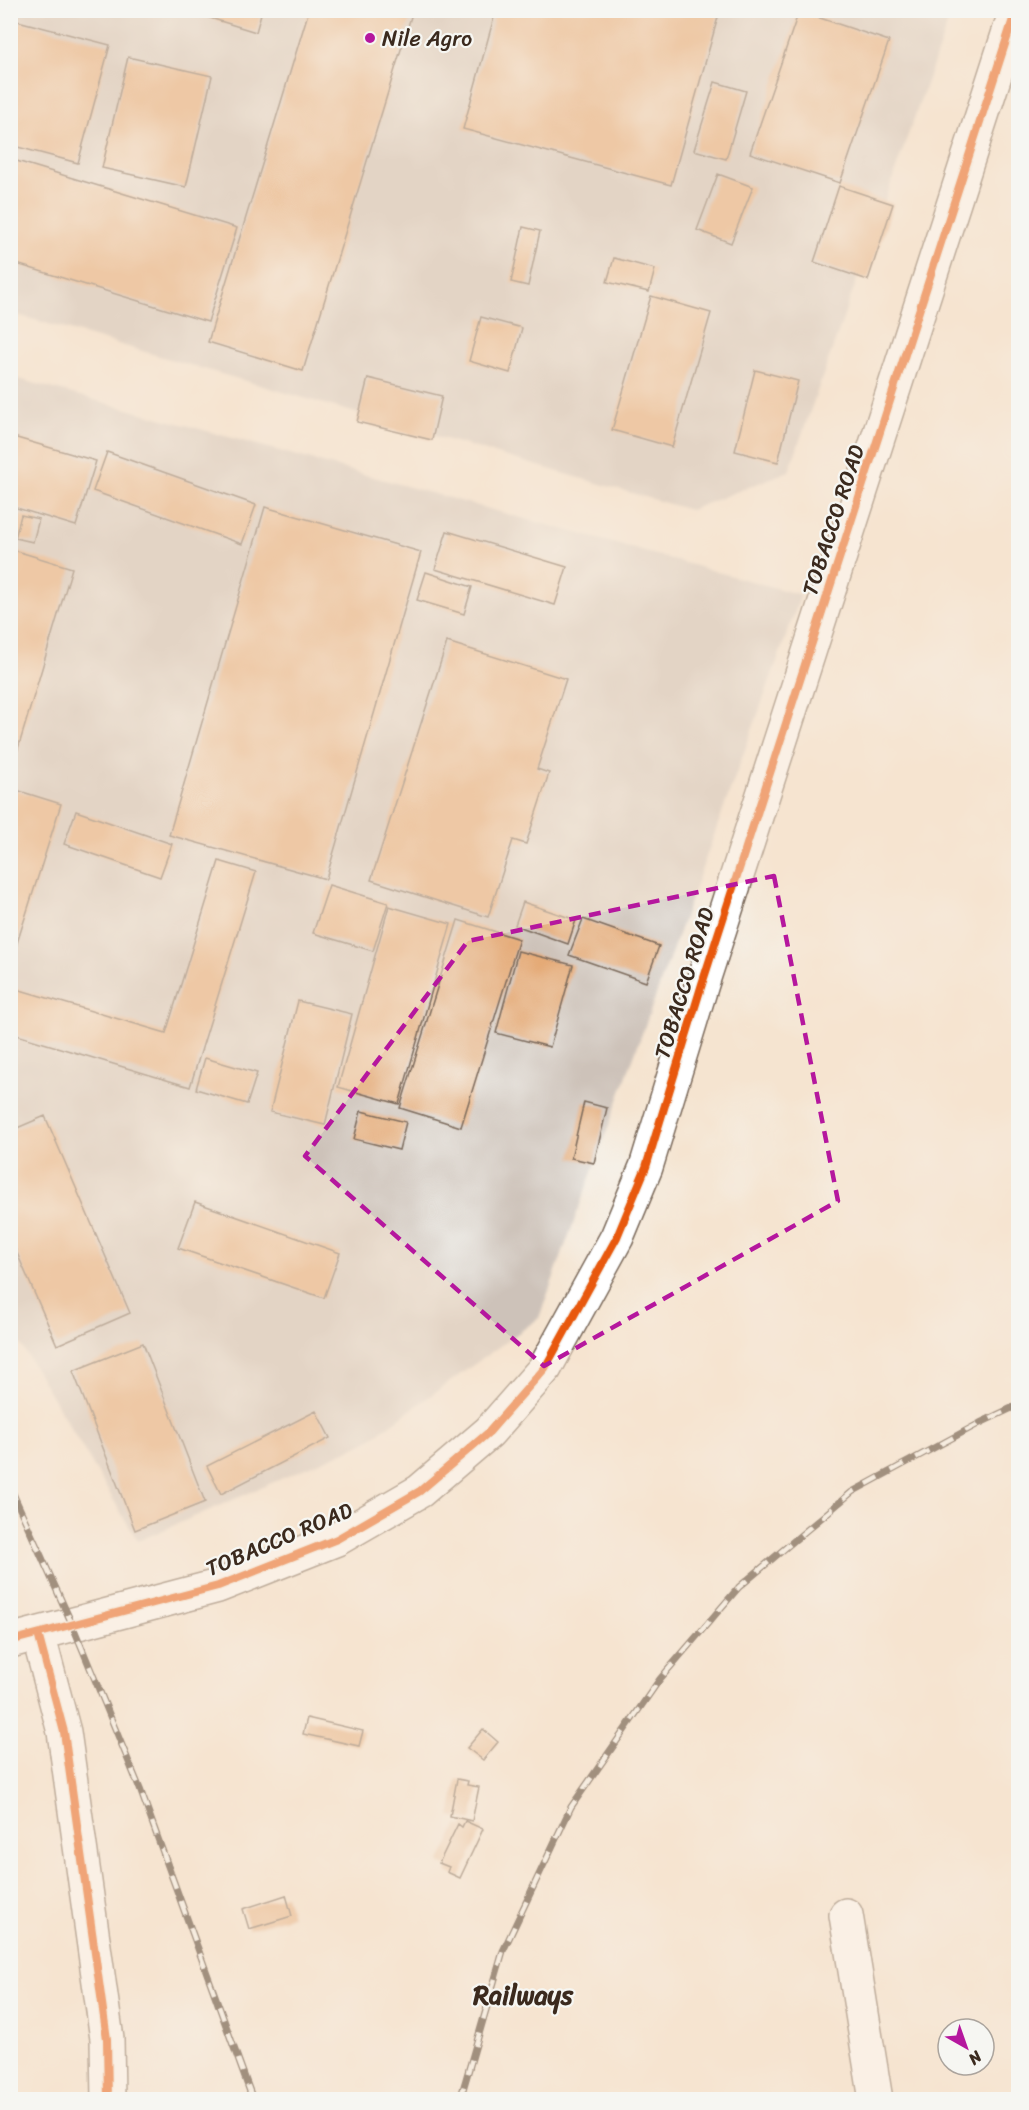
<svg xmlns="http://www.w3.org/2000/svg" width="1029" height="2110" font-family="Sriracha,sans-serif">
	<rect width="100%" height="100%" fill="#f6f6f2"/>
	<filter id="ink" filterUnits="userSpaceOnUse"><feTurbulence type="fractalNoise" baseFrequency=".0167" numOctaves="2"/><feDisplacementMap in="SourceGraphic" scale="12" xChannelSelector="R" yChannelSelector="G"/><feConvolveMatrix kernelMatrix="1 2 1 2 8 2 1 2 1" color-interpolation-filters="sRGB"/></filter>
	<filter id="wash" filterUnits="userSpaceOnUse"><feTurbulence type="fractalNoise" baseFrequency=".008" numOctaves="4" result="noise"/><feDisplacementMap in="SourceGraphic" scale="24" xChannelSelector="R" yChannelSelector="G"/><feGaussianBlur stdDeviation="1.35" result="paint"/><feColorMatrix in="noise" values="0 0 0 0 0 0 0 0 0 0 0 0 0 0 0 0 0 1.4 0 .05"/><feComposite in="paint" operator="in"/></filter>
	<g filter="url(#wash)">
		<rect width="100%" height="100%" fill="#f5e4d0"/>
		<path fill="#cdc2b9" d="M10,11H952L789,471L690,510L11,313Z
			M11,377L801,595L539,1318L366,1442L138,1541L11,1328Z"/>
		<g id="blocks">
			<path fill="#e4a772" d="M184,10H262L256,32Z
				M309,10H413L303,371L208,342Z
				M496,10H720L671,185L463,129Z
				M799,11L889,41L840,183L750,153Z
				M10,19L110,45L78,163L10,145Z
				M128,57L212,76L186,187L102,168Z
				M715,82L746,91L726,159L694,150Z
				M10,159L237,228L208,322L10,262Z
				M718,174L753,187L731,243L697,230Z
				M839,186L893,204L868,280L814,262Z
				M523,227L540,231L528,286L511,282Z
				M614,258L655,269L649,292L607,282Z
				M651,296L711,313L672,447L612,430Z
				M481,317L522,328L510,373L469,361Z
				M755,370L798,381L778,462L735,451Z
				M368,378L442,396L432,440L357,422Z
				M10,436L96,461L76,526L10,506Z
				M107,452L256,505L242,544L93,491Z
				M265,507L421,552L326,879L169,835Z
				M21,515L39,519L33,542L15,538Z
				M447,531L567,567L555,605L435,569Z
				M10,549L72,568L11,772H10Z
				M426,572L472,587L464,614L417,600Z
				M447,642L566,679L537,769L549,773L526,844L513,840L488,917L371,880Z
				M13,789L61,804L11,962L10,798Z
				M76,811L172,844L160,877L64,844Z
				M219,861L256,872L190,1087L10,1033V987L166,1033Z
				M329,885L388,903L373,951L313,933Z
				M523,902L576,920L568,944L515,925Z
				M389,906L451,924L399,1104L338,1087Z
				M583,919L659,946L646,982L569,955Z
				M458,920L519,939L461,1127L400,1108Z
				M518,951L573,965L550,1047L496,1033Z
				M298,1001L352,1014L325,1125L270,1112Z
				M205,1058L257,1073L247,1104L196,1089Z
				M584,1102L607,1108L594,1163L571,1158Z
				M361,1111L406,1122L399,1150L354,1139Z
				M45,1116L130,1313L57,1345L10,1237V1131Z
				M195,1202L340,1253L324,1298L178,1248Z
				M143,1343L205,1502L135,1530L73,1371Z
				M316,1411L330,1438L221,1494L207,1466Z
				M307,1718L363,1731L359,1746L303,1734Z
				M483,1729L498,1742L483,1760L467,1748Z
				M457,1779L468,1781L467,1785L479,1787L472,1821L450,1816Z
				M465,1821L483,1829L460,1878L447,1872L449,1867L439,1863L458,1824L462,1827Z
				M286,1895L292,1916L249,1929L243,1909Z"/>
		</g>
	</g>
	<g filter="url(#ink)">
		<use href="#blocks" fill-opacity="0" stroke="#7c6b5c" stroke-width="1.5"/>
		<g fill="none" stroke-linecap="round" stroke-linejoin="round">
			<defs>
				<path id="street" d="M38,1634L64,1732L107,2039L108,2100
					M846,1915L876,2100"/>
				<path id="secondary" d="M10,1641L218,1586L337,1539L420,1491L489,1432L545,1368L617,1237L646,1167L702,984L1016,10"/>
			</defs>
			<use href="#street" stroke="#7c6b5c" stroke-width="36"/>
			<use href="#secondary" stroke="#7c6b5c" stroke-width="36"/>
			<use href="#street" stroke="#fff" stroke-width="33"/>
			<use href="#secondary" stroke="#fff" stroke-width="33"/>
			<defs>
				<path id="rail" d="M10,1487L72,1624L140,1789L253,2100
					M460,2100L503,1951L571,1807L660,1679L739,1587L852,1492L980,1423L1018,1405"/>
			</defs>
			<use href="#rail" stroke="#3b2a1e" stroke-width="7"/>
			<use href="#rail" stroke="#f6f6f2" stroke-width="4.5" stroke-dasharray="14" stroke-linecap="butt"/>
			<defs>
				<path id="cycleway" d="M38,1634L64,1732L107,2039L108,2100
					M10,1641L218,1586L337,1539L420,1491L489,1432L545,1368L617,1237L646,1167L702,984L1016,10"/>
			</defs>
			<use href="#cycleway" stroke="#f6f6f2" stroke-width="11"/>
			<use href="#cycleway" stroke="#e8590c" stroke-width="8"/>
		</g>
	</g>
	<path d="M0 0H1029V2110H0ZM774,876L838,1201L544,1366L305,1156L468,941Z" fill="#f5e4d0" fill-opacity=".55" fill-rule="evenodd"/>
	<path fill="none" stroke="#b5179e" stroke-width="4.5" stroke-dasharray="12 8" stroke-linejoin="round" d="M774,876L838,1201L544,1366L305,1156L468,941Z"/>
	<circle fill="#b5179e" stroke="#f6f6f2" stroke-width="2" cx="370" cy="38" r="6"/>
	<g text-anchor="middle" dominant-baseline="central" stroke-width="4.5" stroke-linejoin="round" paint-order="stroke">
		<g font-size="22" fill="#3b2a1e" stroke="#f6f6f2" text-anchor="start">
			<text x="382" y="38">Nile Agro</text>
		</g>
		<g font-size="22" fill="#3b2a1e" stroke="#f6f6f2">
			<text transform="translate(833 520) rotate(-72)">TOBACCO ROAD</text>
			<text transform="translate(684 983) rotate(-73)">TOBACCO ROAD</text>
			<text transform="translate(279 1539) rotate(-23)">TOBACCO ROAD</text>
		</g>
		<g font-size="26" font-weight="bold" fill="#3b2a1e" stroke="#f6f6f2">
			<text x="523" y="1995">Railways</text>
		</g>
	</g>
	<rect width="1029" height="2110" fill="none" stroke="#f6f6f2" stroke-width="36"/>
	<g transform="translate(966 2047) rotate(140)"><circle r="28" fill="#f6f6f2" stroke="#aba49d" stroke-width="1.5"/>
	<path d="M0-4.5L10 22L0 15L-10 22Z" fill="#b5179e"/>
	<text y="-9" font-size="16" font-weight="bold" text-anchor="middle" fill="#3b2a1e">N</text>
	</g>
</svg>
